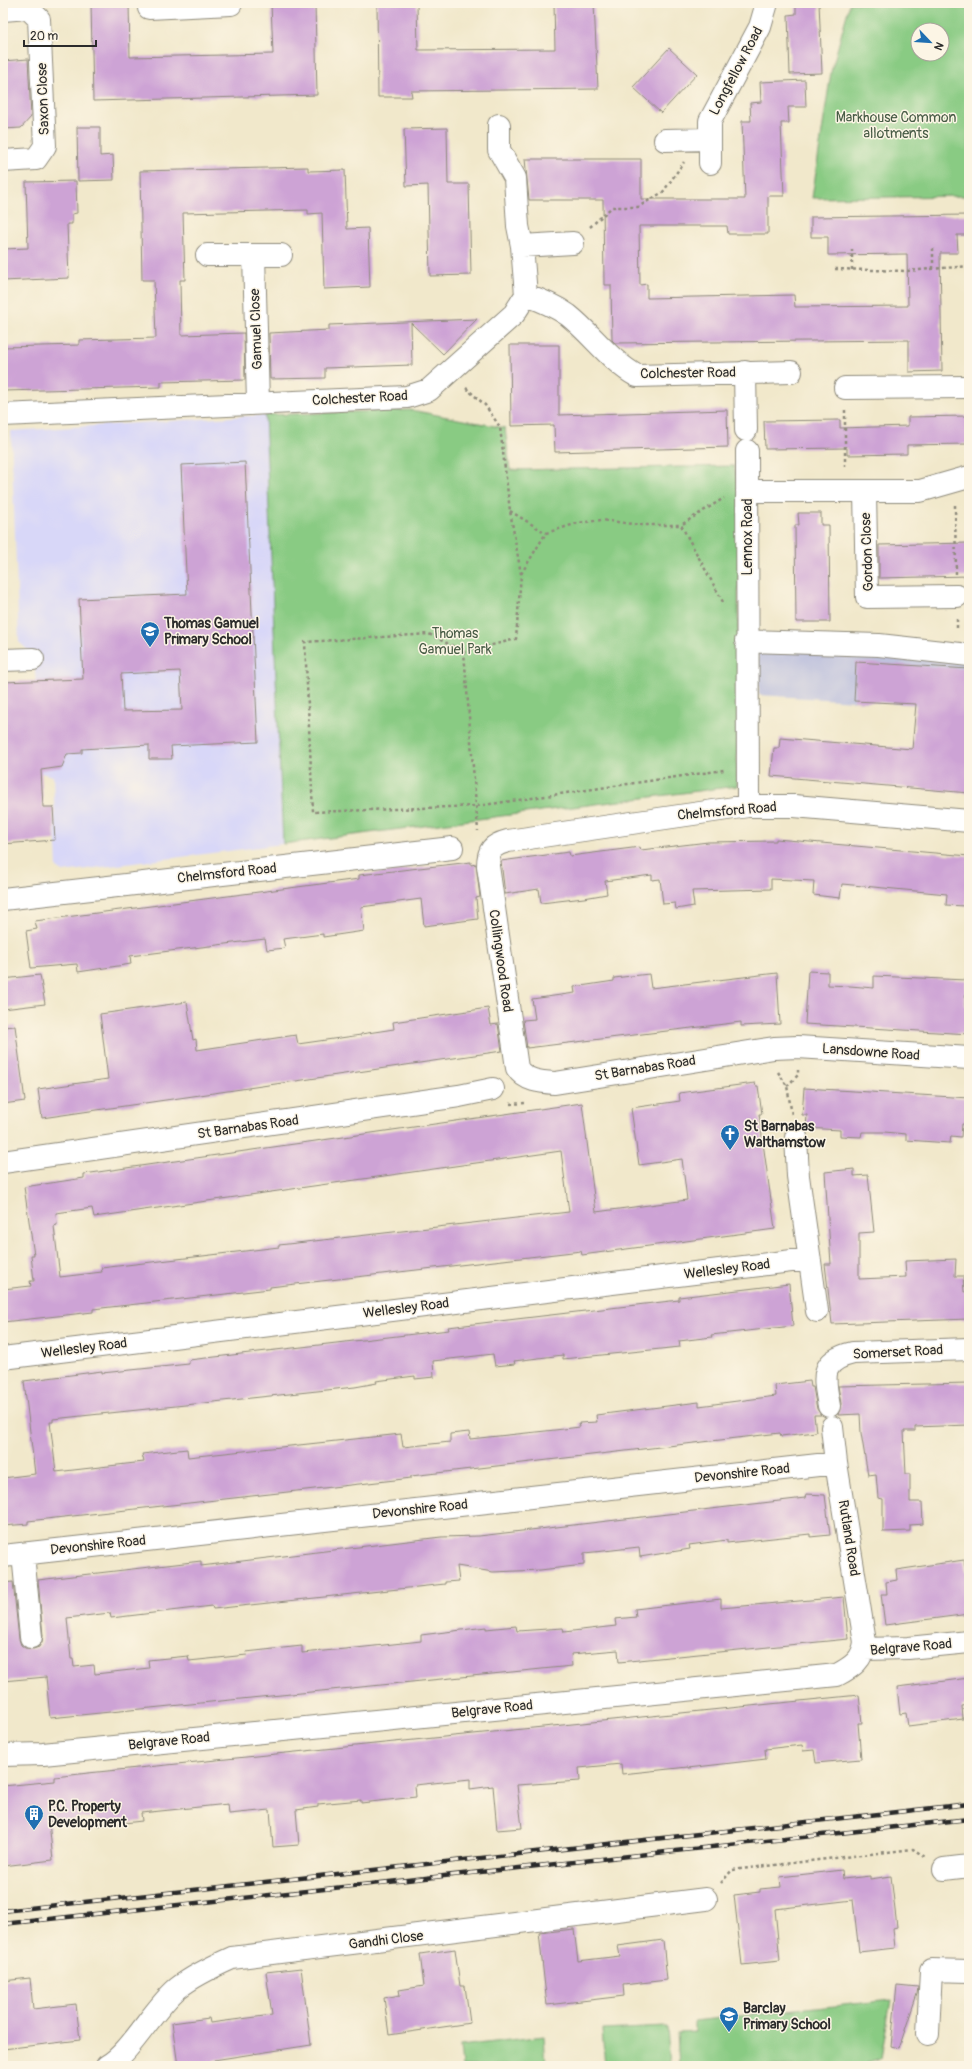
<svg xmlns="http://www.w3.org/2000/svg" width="972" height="2069" font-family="Pangolin,sans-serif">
	<rect width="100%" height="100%" fill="#fcf5e5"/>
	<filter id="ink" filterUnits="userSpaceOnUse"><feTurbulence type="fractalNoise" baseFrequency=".025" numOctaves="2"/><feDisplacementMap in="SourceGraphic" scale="8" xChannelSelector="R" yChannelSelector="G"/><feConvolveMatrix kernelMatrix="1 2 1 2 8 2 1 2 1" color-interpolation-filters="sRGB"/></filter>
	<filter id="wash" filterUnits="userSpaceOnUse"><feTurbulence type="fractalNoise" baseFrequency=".012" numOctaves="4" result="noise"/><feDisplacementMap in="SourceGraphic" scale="16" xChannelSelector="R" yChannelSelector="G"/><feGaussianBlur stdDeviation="0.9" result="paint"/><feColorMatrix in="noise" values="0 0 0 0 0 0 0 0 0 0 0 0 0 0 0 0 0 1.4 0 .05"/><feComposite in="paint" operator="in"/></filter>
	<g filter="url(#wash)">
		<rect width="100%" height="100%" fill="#f1e8cb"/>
		<path fill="#d8d7f8" d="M265,415L283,844L63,872L57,868L53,776L41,773L35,670L32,654L19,642L11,431Z"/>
		<path fill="#bfc2dd" d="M757,635L969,649V708L759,695Z"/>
		<path fill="#89cb83" stroke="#5a7b57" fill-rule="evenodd" d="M850,3H969V196L812,198L831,72ZM918,30H942V54H918Z
			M411,410L505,428L510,470L734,466L739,492L737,786L283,844L265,415Z
			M891,2000L881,2058L856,2066H679L677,2033L694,2032V2021Z
			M667,2027L670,2066H605L602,2030Z
			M544,2036L546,2066H462L460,2046Z"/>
		<g id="blocks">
			<path fill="#cda3d5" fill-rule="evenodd" d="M91,3H129L130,57L273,54L271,3H315L317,95L93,101Z
				M377,3H417L418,50L555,49L554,3H594L598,89L411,91L412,97H378Z
				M796,3H819L822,73L790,74L788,15L796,14Z
				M669,48L697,74L661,113L633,87Z
				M28,59L31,117L21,128L3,129V61Z
				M805,80L806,107H788L789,123H781L784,196H768V234H728L727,226H639L640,285L647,284V298L794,295L795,307L908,306L907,254L828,255V237H811V217L969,215V235H957L958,253H940L942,371L909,372V340L615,343L612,340L611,285H604L603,200H529L525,159H641V199H745L742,121H751L750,103L761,102L760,82Z
				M77,127H100V156L113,155L114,180L78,181Z
				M447,128L448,184H469L471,275L430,276L428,185L406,186L404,129Z
				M308,167V171L345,170L347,229L368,228L370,287L324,289L322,213L308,214V210L183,213L185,280H180L181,335L244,333L245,380L161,382V387L3,391V347L79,345V340L156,338L154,280H142L140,171Z
				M76,181L77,213L72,214V224H67L69,278L3,281V249L28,248L26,182Z
				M477,319L443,354L411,323L412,365L325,368V378L270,379L269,333L329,330V325Z
				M510,345H559V415L727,410L728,447L555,452L554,425L511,426Z
				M969,416V444L907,445V454L847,455V448L765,449L764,421L840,420V428L908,426V417Z
				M245,462L258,742L171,746L172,759H149V745L82,749V753L67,754L62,767L41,770L43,807H53L55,840L3,844V682L83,679L79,599L187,594L181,465ZM180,671L182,710L123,711L121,674Z
				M798,513H821V525H829L830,622H796L795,525H799Z
				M969,543V576L879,578V545Z
				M856,662L969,669V793L771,776L774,748H779L780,738L912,749L916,704L854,701Z
				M776,839L969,856L966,906L946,905L947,894L842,884L840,898L813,895L814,881L771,879V889L692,891L694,906L676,909L675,903L663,904L660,879L652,880V875L605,881L607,894L584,898L541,903L539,889L505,894L501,861L569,852L570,856L640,847L641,850L708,842L776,841Z
				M471,862V865L476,864L480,897L476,898L478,919L424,926L421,899L361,907L364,931L323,937V934L283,939L285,948L267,950L265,939L130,956L131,964L78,972L77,964L31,968L26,931L37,929L35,921L359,879V875Z
				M808,971L828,972V985L850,986L874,988V976L966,980L965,1006H969V1034L805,1024Z
				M777,973L780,1024L741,1026V1022L527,1048L523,1020L535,1019L532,999L575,993L574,987L614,981V978L649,974L651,988Z
				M40,975L45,1004L3,1009V979Z
				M187,1002L193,1040L196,1039L197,1050L296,1035L298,1044L361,1035V1034L394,1029L393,1022L488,1008L491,1025L498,1024L502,1051L42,1118L38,1089L108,1079L100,1014Z
				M15,1026L25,1101L3,1104V1027Z
				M755,1083L756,1086H758L762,1114H759L775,1229L582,1255L581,1251L304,1283L270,1287V1289L93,1309V1312L3,1322V1289L31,1286L30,1281H34L31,1255H34L24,1187L84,1178V1174L582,1103L596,1212L687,1200L682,1159L639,1165L631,1108L680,1101L679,1093ZM561,1151L569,1212L279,1245V1247L101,1268L102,1272L60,1277L54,1226L57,1225L56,1213L92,1208L94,1217Z
				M804,1088L969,1098V1124H962L961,1137L951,1136L950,1143L906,1140V1134L884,1132H862L861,1137L840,1136V1130L806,1128L807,1115H802Z
				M854,1169V1176L868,1175L874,1232L859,1233V1279L906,1277L905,1261L956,1259L955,1276H963L964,1292L969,1291V1319L832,1324L825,1264H831L825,1172Z
				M789,1284L793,1326L711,1335L712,1337L679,1341L680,1347L563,1359V1355L514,1361L515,1364L495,1366L493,1354L433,1361L434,1377L415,1379V1376L376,1381L377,1383L355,1387L53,1419V1422H50L56,1472L144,1462L142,1454L187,1449L188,1457L401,1434L403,1447L450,1442V1434L469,1432L470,1439L555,1430L580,1427L579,1423L597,1422L596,1415L699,1402V1406L776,1396L775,1385L810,1381L811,1387H813L817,1409L821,1415H814L816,1432L781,1436L780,1433L411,1476V1478L395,1480L28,1521V1524L3,1526V1478L35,1474L24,1381L102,1371V1373L189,1364V1360L449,1330L448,1327L679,1300V1297Z
				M969,1383V1425L915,1427V1431H904L906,1474H910V1502H922L923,1524L910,1525V1531L883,1532V1499L878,1498L876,1474L868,1475L861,1433L860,1414L838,1415L841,1404L838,1386Z
				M806,1494L825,1495L830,1535L810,1537V1534L727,1543V1540L689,1545L690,1549L640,1557L639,1547L604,1551L584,1553V1565L540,1570L493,1572L457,1566L459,1581L445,1582V1584L213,1609L212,1606L111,1618L110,1613L67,1618L71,1659H73L74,1667L94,1665L95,1674L149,1668L148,1660L188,1656L189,1661L247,1655L246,1652L302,1646V1653L356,1648L421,1641V1635L486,1627V1629L516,1626L517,1631L563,1628L564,1632L616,1626L615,1619L636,1617L635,1609L721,1599V1608L844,1597L848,1639L619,1662L618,1650L571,1654L572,1666L50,1718L46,1677L3,1681V1583L13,1582L19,1639L21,1645L25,1648L33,1649L39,1647L42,1642L43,1636L38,1580L201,1561V1566L441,1537L479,1536L805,1498Z
				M964,1560L966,1571H969V1614L885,1625L881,1594H887L886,1582L897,1580L896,1570Z
				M969,1678V1705L962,1706L963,1719L908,1726L906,1713L900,1714L897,1687Z
				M859,1695L862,1723H858L861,1759L816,1763L814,1750L803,1751L802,1745L765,1749L766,1759L688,1768V1767L622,1774L621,1764L579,1768L580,1781L517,1785L522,1828L497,1830L493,1786L470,1789V1779L415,1785L416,1797L361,1803V1800L318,1804V1807L296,1810L299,1845L273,1847L270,1810L229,1814L228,1804L141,1813L142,1821L97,1826L96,1817L49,1822L53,1860L3,1866V1786L55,1781V1777L88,1773Z
				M842,1870L843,1879L870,1876V1879L891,1876L897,1927L893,1928L895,1948L859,1952L853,1900L775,1909L780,1961L742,1965L734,1895L760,1892V1889L781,1887L780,1877Z
				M574,1929L578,1961L620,1956L618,1946L663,1940L667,1980L623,1985L624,1996L547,2005L539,1933Z
				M455,1949L460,1986H465L470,2023L389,2035L384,1998L400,1995L399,1990L424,1986L420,1954Z
				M301,1968L311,2045L214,2060L215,2066H178L172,2023L209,2018L210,2023L272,2015L266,1972Z
				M30,1978L33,2009L76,2004L80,2040L3,2049V1981Z
				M897,1985L918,1987L917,1994L899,2048L891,2046Z"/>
		</g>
	</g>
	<g filter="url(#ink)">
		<use href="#blocks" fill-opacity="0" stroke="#8e8a7b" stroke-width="1"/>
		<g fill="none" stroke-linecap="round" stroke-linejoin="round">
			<defs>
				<path id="minor" d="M149,8L231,4
					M3,10L28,8L39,19L45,146L36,159L3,161
					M499,125V150L515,178L518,226L522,246L526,295
					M665,140L710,139
					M710,163V121L760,27L767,3
					M522,246L573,243
					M207,255H281
					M254,255L258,403
					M745,372L746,430
					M845,388L969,387
					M3,415L407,397L429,390L514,314L526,295C541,300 555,306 568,315C592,334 610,361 637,376L791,372
					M747,451L748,806
					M747,491H920L969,477
					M865,491L867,597L957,596
					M746,641L879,645L969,655
					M3,660L33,659
					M969,821L794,806H748L508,841C492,845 488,850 488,866L517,1068C525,1081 541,1082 555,1083L774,1048L798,1047L969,1058
					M3,899L452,848
					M796,1137L798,1176L817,1311
					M3,1162L459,1096L493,1089
					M3,1358L808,1259
					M829,1406C824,1377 819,1361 853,1353L969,1349
					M23,1554L31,1637
					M3,1556L836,1463
					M864,1649L908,1648L969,1642
					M3,1755L43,1754L837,1675C852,1667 863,1660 865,1642L836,1463L832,1427
					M944,1869L969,1866
					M928,2034L931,1970L969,1971
					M107,2066C130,2054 155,2006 178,1988C193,1976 214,1966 232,1958L706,1899"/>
			</defs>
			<use href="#minor" stroke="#8e8a7b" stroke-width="24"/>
			<path stroke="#8e8a7b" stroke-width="2.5" stroke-dasharray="3 3" stroke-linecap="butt" d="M590,227L612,207H638L663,192L684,162
				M933,248V269
				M835,269L907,271L969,266
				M852,270V249
				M466,388L485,405L500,427L510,511L521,574L516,639L464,652L478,831
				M845,410V467
				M955,505L956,574
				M510,511L546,533L578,523L602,520L640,525H681
				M521,574L546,533
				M723,602L681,525L724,498
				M957,619V630
				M464,652L429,634L305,642L313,812L477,806L724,770
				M778,1072L787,1086L792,1115
				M787,1086L798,1075V1070
				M510,1104L525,1103
				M721,1883L732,1870L913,1849L925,1857"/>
			<use href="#minor" stroke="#fff" stroke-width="22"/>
			<defs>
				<path id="rail" d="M3,1911L969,1804
					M3,1924L969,1819"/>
			</defs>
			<use href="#rail" stroke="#2b2b2b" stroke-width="4.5"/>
			<use href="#rail" stroke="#fcf5e5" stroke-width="3" stroke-dasharray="9" stroke-linecap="butt"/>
		</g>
	</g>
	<defs>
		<symbol id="school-pin" viewBox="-11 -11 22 30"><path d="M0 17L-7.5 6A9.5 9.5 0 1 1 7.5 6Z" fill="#1f6fb2" stroke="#fcf5e5"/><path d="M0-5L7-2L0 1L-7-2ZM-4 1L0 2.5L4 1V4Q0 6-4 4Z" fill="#fff"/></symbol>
		<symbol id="church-pin" viewBox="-11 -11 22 30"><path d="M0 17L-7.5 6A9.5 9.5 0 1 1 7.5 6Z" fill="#1f6fb2" stroke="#fcf5e5"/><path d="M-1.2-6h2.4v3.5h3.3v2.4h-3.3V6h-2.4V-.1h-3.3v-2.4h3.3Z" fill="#fff"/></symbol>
		<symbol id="building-pin" viewBox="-11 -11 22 30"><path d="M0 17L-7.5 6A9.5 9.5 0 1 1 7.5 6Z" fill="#1f6fb2" stroke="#fcf5e5"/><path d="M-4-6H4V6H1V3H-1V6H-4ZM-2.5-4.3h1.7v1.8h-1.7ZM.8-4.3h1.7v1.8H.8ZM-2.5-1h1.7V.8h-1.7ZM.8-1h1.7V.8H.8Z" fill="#fff"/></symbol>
	</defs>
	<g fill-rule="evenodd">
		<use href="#school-pin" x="139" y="620" width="22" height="30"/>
		<use href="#church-pin" x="719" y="1123" width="22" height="30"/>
		<use href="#building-pin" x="23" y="1803" width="22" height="30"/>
		<use href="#school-pin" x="718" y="2005" width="22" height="30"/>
	</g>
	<g text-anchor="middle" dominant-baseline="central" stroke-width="3" stroke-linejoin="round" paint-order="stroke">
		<g font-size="14" fill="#2b2b2b" stroke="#fcf5e5">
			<text transform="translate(736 71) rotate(-62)">Longfellow Road</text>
			<text transform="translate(43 99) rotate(-92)">Saxon Close</text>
			<text transform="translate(256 329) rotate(-92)">Gamuel Close</text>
			<text transform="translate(688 373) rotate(-1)">Colchester Road</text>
			<text transform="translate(360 398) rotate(-3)">Colchester Road</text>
			<text transform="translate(747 537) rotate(-90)">Lennox Road</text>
			<text transform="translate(867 552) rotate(-92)">Gordon Close</text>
			<text transform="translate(727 811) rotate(-5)">Chelmsford Road</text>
			<text transform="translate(227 873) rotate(-6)">Chelmsford Road</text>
			<text transform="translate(501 961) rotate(82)">Collingwood Road</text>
			<text transform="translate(871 1052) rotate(4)">Lansdowne Road</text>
			<text transform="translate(645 1068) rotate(-9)">St Barnabas Road</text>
			<text transform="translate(248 1127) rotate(-8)">St Barnabas Road</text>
			<text transform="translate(727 1269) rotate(-7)">Wellesley Road</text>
			<text transform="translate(406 1308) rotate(-7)">Wellesley Road</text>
			<text transform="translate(84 1348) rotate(-7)">Wellesley Road</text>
			<text transform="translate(898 1352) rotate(-3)">Somerset Road</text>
			<text transform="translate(742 1473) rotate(-6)">Devonshire Road</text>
			<text transform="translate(420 1509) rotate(-6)">Devonshire Road</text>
			<text transform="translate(849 1538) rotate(81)">Rutland Road</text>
			<text transform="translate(98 1545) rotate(-6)">Devonshire Road</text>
			<text transform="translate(911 1647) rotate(-5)">Belgrave Road</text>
			<text transform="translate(492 1709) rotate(-6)">Belgrave Road</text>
			<text transform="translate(169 1741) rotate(-6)">Belgrave Road</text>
			<text transform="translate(386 1940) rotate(-7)">Gandhi Close</text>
		</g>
		<g font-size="14" fill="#475b45" stroke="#fcf5e5">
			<text x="896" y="117">Markhouse Common<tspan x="896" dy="16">allotments</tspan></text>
			<text x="455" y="633">Thomas<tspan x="455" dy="16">Gamuel Park</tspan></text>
		</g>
		<g font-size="14" font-weight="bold" fill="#2b2b2b" stroke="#fcf5e5" text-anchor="start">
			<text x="164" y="623">Thomas Gamuel<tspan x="164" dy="16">Primary School</tspan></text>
			<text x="744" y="1126">St Barnabas<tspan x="744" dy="16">Walthamstow</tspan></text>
			<text x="48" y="1806">P.C. Property<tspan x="48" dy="16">Development</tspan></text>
			<text x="743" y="2008">Barclay<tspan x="743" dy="16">Primary School</tspan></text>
		</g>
	</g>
	<rect width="972" height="2069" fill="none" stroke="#fcf5e5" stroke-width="16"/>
	<g transform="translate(930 42) rotate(115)"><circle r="19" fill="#fcf5e5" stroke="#a8a49b"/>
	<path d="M0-3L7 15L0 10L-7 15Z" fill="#1f6fb2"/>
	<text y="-6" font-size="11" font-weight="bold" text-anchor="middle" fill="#2b2b2b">N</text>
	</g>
	<path d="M24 40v6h72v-6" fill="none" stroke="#2b2b2b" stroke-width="2"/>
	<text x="30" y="40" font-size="12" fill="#2b2b2b" stroke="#fcf5e5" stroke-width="3" paint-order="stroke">20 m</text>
</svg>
